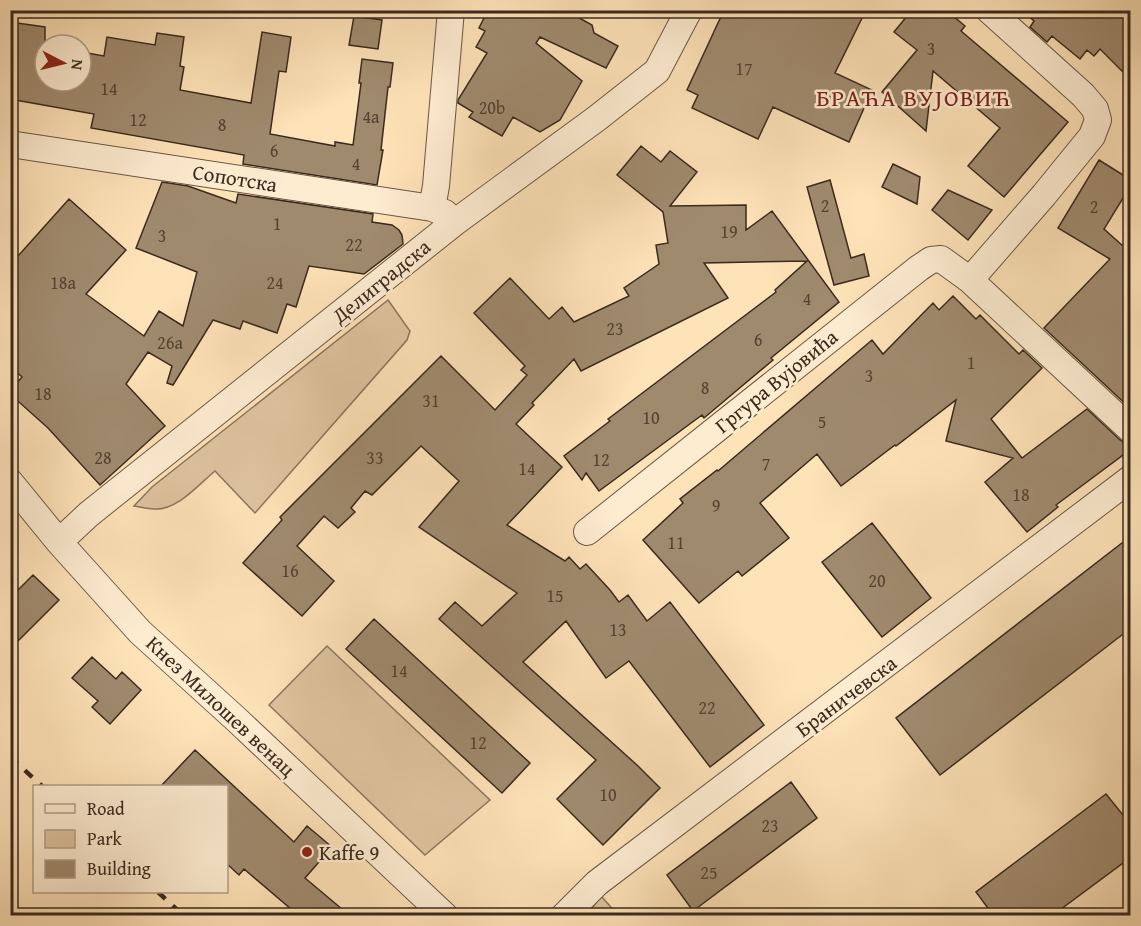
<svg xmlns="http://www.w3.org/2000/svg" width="1141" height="926" font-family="'Gentium Book Plus',serif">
	<rect width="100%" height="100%" fill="#fee2b8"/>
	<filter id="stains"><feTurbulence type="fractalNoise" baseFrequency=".00333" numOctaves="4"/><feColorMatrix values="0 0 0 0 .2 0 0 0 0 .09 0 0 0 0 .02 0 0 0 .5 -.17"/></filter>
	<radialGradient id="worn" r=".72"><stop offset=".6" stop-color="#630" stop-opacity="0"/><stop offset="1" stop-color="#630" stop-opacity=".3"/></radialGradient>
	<path fill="#ddc39e" stroke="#8c765e" stroke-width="1.5" d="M388,300L410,331L407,340L255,513L215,471C199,484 177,511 154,509C147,509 141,507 134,506L152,487Z
		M327,646L490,800L425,855L269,705Z
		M601,896L618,915L586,916Z"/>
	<path fill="#a08a6e" stroke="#3a2a1e" stroke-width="1.5" d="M488,10H565L592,25L594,33L618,46L606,68L540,37L536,43L582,81L560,120L540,132L513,117L502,136L469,117L473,112L458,103V100L487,53L476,47L485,31L479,28Z
		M724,10H866L835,73L872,90L849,142L773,107L758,139L692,108L698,95L687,90Z
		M912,10H946L965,26L961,31L1068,122L1004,197L968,166L1000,128L933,71L926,131L882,92L917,50L894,32Z
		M1022,10H1131V80L1100,49L1094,56L1087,50L1080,59L1052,36L1047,42L1030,27L1034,21Z
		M354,16L382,20L378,49L349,45Z
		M10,22L45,27V81H81V52L104,56L107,37L155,45L157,33L184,37L180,66L184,67L180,90L251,103L262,32L291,37L286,72L279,71L270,134L335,146V142L353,145L361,83H359L362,59L393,63L390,87H388L381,150H383L377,185L243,164L244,155L91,128L94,114L10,99Z
		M641,146L661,162L670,151L697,172L670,206L746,205V230L772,211L839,302L771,358L773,360L704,418L702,415L599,491L586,473L582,480L564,456L610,421L608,419L776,292L775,290L807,261L704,263L728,298L581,371L574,359L532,403L534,405L516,424L562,467L507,525L565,561L569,557L580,569L586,564L610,590L619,602L628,595L647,621L670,602L764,725L710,767L629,661L606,678L566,621L523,662L638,766L660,788L603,845L557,799L596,760L439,619L455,602L482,626L517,593L419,527L459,481L421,446L372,495L365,491L351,508L355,512L338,528L324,516L297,546L334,581L302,616L243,563L282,520L280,517L441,356L495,410L527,375L521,370L525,366L474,313L510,278L549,319L562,307L574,322L629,296L624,288L659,264L656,245L668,243L663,212L617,175Z
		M1099,160L1131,180V185L1104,229L1123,246L1131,238V409L1044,328L1110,259L1058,228Z
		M893,164L920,177L917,204L882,187Z
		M830,180L851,258L864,254L869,276L834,285L807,187Z
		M162,182L188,186L236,203L238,194L373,214L372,222L392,225L399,230L402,235L403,244L364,274L309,266L296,307L287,304L277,333L243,321L240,329L213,320L173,385L167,383L172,366L148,352L126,384L165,426L100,485L48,428L10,394V391L22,377L10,366V265L69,199L126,250L86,294L144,336L159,311L183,326L197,272L136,248Z
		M948,190L992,210L968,240L932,210Z
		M953,296L976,319L980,315L1019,354L1023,350L1042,368L991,419L1022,458L1087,409L1120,440L1126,443L1131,444V449L1056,505L1058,507L1027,532L985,482L1013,458L946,441L956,400L896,446L895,445L841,486L817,454L760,503L789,538L742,576L738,571L699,603L643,540L683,503L680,499L717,470L718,471L872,340L883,354L933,303L939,310Z
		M872,523L931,598L882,637L822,562Z
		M1131,536V628L940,775L896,718Z
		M33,575L59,600L10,649V598Z
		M374,619L530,763L502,793L346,649Z
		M92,657L116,679L122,672L141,690L110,724L92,707L98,701L72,678Z
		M195,750L294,842L307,826L332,847L305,878L349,915H298L244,869L239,875L226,863V786H161Z
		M791,782L817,818L693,911L667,875Z
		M1106,794L1131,825V857L1053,915H993L976,892Z"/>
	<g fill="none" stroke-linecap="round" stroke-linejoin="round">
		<defs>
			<path id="minor" d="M989,10L1083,95L1095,109L1098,120L1092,136L1044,195L970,280L1130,429
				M10,144L432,208L445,213L454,223
				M432,208L436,186L451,10
				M10,482L59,542L140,632L237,720L445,916
				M587,532L919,268L931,260L941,259L970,280
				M59,542L89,514L454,223L596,119L657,71L689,10
				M564,916L597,883L1130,479"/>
		</defs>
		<use href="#minor" stroke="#6b5844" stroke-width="28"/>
		<use href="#minor" stroke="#feecd1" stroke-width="26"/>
		<path stroke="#3a2a1e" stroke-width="4.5" stroke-dasharray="10 10" stroke-linecap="butt" d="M10,757L42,786
			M158,892L184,916"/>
	</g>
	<circle fill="#8f2418" stroke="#feecd1" stroke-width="2" cx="307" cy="852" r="6"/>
	<g text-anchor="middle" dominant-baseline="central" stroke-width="5" stroke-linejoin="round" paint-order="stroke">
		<g font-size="18" fill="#544232">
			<text x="931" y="48">3</text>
			<text x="744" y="68">17</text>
			<text x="109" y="88">14</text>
			<text x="492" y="107">20b</text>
			<text x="371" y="116">4a</text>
			<text x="138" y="119">12</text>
			<text x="222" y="124">8</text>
			<text x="274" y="150">6</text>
			<text x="356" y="163">4</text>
			<text x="825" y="205">2</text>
			<text x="1094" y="206">2</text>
			<text x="277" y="223">1</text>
			<text x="729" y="231">19</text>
			<text x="162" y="235">3</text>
			<text x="354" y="244">22</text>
			<text x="63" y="282">18a</text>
			<text x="275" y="282">24</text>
			<text x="807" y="298">4</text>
			<text x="615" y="328">23</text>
			<text x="758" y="339">6</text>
			<text x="170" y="342">26a</text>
			<text x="971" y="362">1</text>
			<text x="869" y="375">3</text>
			<text x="705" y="387">8</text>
			<text x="43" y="393">18</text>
			<text x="431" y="400">31</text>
			<text x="651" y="417">10</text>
			<text x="822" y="421">5</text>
			<text x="103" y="457">28</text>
			<text x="375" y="457">33</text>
			<text x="601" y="459">12</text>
			<text x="766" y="463">7</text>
			<text x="527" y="468">14</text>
			<text x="1021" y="494">18</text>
			<text x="716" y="505">9</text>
			<text x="676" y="542">11</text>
			<text x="290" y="570">16</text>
			<text x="877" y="580">20</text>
			<text x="555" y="595">15</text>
			<text x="618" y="629">13</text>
			<text x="399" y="670">14</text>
			<text x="707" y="707">22</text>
			<text x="478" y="742">12</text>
			<text x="608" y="794">10</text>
			<text x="770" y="825">23</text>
			<text x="709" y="872">25</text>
		</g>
		<g font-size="21" fill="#3a2a1e" stroke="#feecd1">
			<text transform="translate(235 178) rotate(9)">Сопотска</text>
			<text transform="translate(381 281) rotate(-39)">Делиградска</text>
			<text transform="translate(776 381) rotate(-39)">Гргура Вујовића</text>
			<text transform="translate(846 696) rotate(-37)">Браничевска</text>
			<text transform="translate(221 706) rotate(43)">Кнез Милошев венац</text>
		</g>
		<g font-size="21" fill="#3a2a1e" stroke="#feecd1" text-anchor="start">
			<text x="319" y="852">Kaffe 9</text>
		</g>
		<g font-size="24" letter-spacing="1.5" fill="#7a1f14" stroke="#feecd1">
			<text x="914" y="97">БРАЋА ВУЈОВИЋ</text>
		</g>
	</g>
	<rect width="1141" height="926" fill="none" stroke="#fee2b8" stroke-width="36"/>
	<rect x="12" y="12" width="1117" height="902" fill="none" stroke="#3a2a1e" stroke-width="3"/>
	<rect x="18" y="18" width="1105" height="890" fill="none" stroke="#3a2a1e" stroke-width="1.5"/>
	<rect x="33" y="785" width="195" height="108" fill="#feecd1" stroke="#b09e89" stroke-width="1.5"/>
	<rect x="45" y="804" width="30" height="9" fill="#feecd1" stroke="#b09e89" stroke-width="1.5"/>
	<text x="87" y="815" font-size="18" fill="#3a2a1e">Road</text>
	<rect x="45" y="830" width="30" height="18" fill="#ddc39e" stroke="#b09e89" stroke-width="1.5"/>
	<text x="87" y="845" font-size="18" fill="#3a2a1e">Park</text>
	<rect x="45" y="860" width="30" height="18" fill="#a08a6e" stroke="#b09e89" stroke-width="1.5"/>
	<text x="87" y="875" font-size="18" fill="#3a2a1e">Building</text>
	<g transform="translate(63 63) rotate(97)"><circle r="28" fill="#feecd1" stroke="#b09e89" stroke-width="1.5"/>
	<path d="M0-4.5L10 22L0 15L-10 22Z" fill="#8f2418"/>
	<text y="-9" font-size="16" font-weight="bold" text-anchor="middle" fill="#3a2a1e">N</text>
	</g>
	<rect width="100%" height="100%" filter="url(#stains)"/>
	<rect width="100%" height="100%" fill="url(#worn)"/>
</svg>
